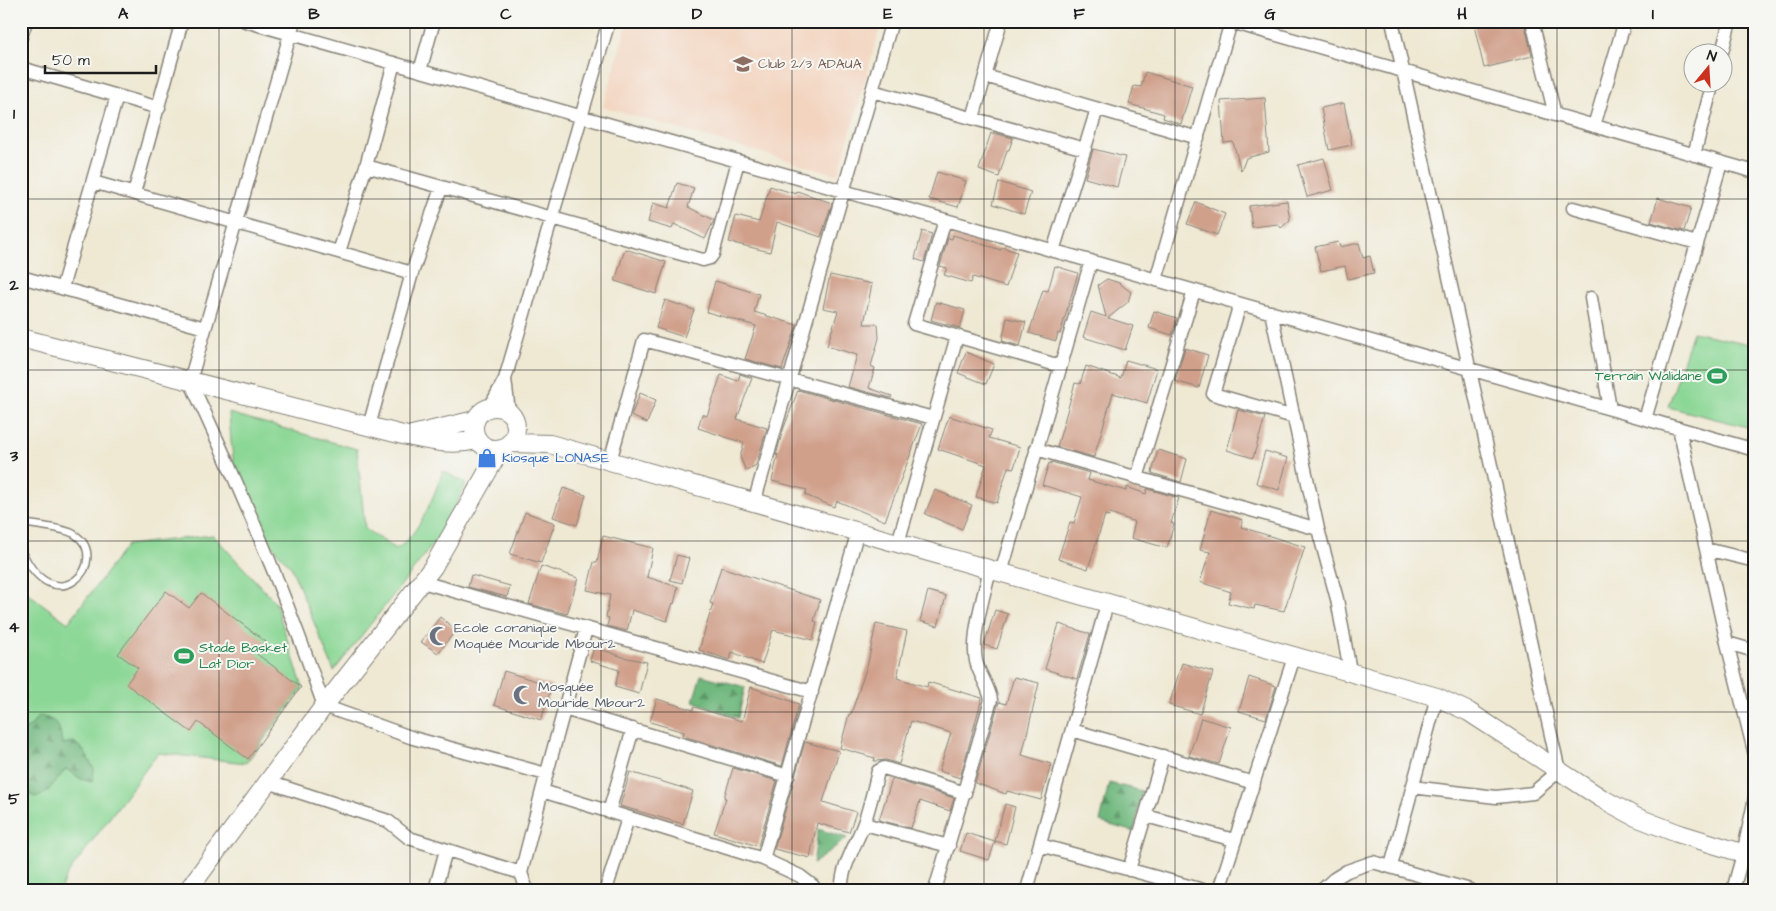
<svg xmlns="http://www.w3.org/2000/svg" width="1776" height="911" font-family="'Architects Daughter',sans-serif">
	<defs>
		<pattern id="forest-firs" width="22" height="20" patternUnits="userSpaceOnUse" patternTransform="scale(1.25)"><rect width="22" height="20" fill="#70b87e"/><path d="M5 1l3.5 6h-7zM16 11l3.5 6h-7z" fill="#5b9566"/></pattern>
	</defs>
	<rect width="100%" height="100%" fill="#f6f6f2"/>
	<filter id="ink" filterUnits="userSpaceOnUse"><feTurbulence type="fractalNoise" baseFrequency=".02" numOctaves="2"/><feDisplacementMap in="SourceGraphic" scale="10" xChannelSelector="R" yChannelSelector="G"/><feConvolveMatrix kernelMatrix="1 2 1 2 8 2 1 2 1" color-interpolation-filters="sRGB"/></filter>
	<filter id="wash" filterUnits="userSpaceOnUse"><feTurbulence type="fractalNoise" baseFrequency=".0096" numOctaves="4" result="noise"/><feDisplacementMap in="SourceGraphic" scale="20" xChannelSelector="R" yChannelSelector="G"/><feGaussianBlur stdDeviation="1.12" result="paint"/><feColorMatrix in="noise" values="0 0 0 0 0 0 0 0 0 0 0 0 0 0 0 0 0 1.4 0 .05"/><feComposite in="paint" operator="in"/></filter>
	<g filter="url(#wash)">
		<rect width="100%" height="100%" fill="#efe9d4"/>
		<path fill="#f3d4bf" d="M628,21H882L838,175L603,107Z"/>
		<path fill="#8bd795" stroke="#547a58" d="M1693,332L1755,345V429L1668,407Z
			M229,413L357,449L365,529L396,549C419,536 434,495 443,471L466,483L445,529L334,671L291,567L268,541L246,505L236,480L231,442Z
			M213,535L275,602L303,688L246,763L158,753L67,875L60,890H21V588L68,623L127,545Z"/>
		<path fill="url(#forest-firs)" stroke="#466a4d" d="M701,675L745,687L738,718L693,701Z
			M39,716C58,720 60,725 62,744L74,742L84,751L94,769L92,782L81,779L66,769L46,793L35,797L21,790V731L30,727Z
			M1109,783L1142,791L1134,832L1100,822Z
			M818,829L847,838L813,864Z"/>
		<g id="blocks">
			<path fill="#d0a08b" d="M1473,21H1524L1532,56L1484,68Z
				M1145,72L1192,86L1181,124L1163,118L1164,114L1129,104L1134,86L1141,87Z
				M1265,98L1269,152L1246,158L1241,171L1233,142L1224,143L1221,101Z
				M1344,103L1352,145L1329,150L1321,108Z
				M991,133L994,135V133L1013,138L1009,150H1007L999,177L979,170Z
				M1093,149L1125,157L1117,187L1085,178Z
				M1324,158L1333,190L1307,197L1298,165Z
				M937,172L966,181L958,207L929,199Z
				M999,182L1031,192L1024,214L993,204Z
				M677,183L694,188L688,207L714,220L705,239L674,224L672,229L648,222L653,203L669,208Z
				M770,186L796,194L797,191L832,203L821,237L777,222L770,252L729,242L736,216L759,222Z
				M1658,198L1691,208L1684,231L1651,222Z
				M1287,201L1290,220L1281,228L1278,224L1252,227L1249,206Z
				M1196,202L1225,214L1217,235L1187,224Z
				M922,231L932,234L924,262L915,259Z
				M953,235L1001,250L1002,247L1017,252L1006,287L973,277L971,283L944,275L947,268L940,266L948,238L952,239Z
				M1338,242L1340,247L1359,243L1363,258L1370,256L1374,273L1348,279L1345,266L1321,271L1315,247Z
				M625,249L666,262L656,294L615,281Z
				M1055,266L1078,273L1060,334L1058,333L1056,341L1029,333L1043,290L1048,291Z
				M830,275L872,284L864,324H878L879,338L871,366L875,368L869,388L892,396L891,398L848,387L857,355L827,346L838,311L823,308Z
				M1107,279L1119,283L1131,292L1128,302L1108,318L1133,326L1125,350L1083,337L1091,312L1106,317L1098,285Z
				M715,281L759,294L754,312L797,325L782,369L745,359L756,326L707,312Z
				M665,300L694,310L684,337L656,328Z
				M936,302L965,310L960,328L931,320Z
				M1154,311L1177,318L1172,335L1149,328Z
				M1007,318L1026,322L1020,346L1002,341Z
				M1185,348L1208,355L1199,388L1175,381Z
				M966,352L994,364L986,384L958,373Z
				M1126,360L1157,369L1147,403L1113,393L1094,457L1057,447L1075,383L1080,384L1086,366L1121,378Z
				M740,374L752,378L737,419L767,428L756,465L746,471L740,457L744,443L698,428L702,414L707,416L721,375L738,381Z
				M798,390L922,424L885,521L837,501L834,507L805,495L807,490L772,481L778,454L776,456L782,433Z
				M640,393L656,400L647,423L631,416Z
				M1238,410L1265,417L1253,458L1227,450Z
				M949,416L992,430L989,438L1020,447L1014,468L1008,467L997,503L976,497L986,465L938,449Z
				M1158,450L1187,459L1181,482L1152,473Z
				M1265,451L1288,458L1279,490L1256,483Z
				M1051,462L1090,473L1088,480L1126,491L1127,487L1146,494L1147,489L1179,498L1171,523L1174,524L1167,548L1131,538L1135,522L1110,513L1109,516L1105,515L1088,569L1058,559L1070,522L1074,523L1082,497L1042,485L1049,463L1051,464Z
				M563,488L586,495L577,525L553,517Z
				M935,490L972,505L962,529L925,514Z
				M1211,510L1243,520L1241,527L1305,547L1284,611L1255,605L1254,609L1228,603L1231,592L1200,582L1210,552L1200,550Z
				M525,512L555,523L541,563L510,554Z
				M603,536L653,548L647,577L678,587L674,604L673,603L667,621L632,610L627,631L607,626L609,618L606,617L610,595L587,590L594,562H597Z
				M677,555L689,558L682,583L670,580Z
				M541,566L578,578L567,614L529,604Z
				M721,567L820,600L814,621L817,622L813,640L773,630L762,664L732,652L730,660L699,650L713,604L710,603Z
				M471,575L510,586L507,597L468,587Z
				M166,591L189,608L201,593L266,642L257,654L301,687L248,759L198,722L191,732L126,684L138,668L118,654Z
				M928,591L946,596L938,626L920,621Z
				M995,610L1008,614L997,649L984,645Z
				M440,617L456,630L438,653L421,642Z
				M876,624L907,631L897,678L927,687L928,682L982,698L960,778L939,771L951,733L911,721L899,764L886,760L874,761L875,758L840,748L849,714H851L868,663Z
				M1059,624L1090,634L1077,679L1045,669Z
				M594,647L623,657L647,662L639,694L615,687L619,670L590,661Z
				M1182,663L1213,672L1200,714L1169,705Z
				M504,671L552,686L541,720L494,705Z
				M1014,677L1039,683L1022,755L1051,764L1041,800L1007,791L1006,794L975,783L999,702L1006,704Z
				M1249,677L1276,686L1266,719L1239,711Z
				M751,687L799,704L782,766L683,736L684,732L650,722L657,699L693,710L694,707L742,721Z
				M1201,718L1231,727L1219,764L1189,756Z
				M805,742L839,751L823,802L856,812L849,832L817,823L810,858L774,849Z
				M733,768L777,781L758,846L714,833L726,798H724Z
				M630,772L693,791L683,824L620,806Z
				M892,779L954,798L950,811L920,801L911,828L879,820Z
				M1005,804L1015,807L1006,844L995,841Z
				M966,833L995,842L989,860L960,851Z"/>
		</g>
	</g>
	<g filter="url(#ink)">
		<use href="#blocks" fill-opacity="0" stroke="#868278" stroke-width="1"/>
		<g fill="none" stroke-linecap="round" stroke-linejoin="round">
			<defs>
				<path id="lane" d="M21,523C35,525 64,528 74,534C114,559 55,627 21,549"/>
				<path id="street" d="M245,21L1755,450
					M294,21L190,381C240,487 286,595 324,706L413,738L546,774
					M1228,21L1755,172
					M1392,21L1559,771L1533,793L1496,797L1412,787
					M1532,21L1555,115
					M21,37L26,21
					M1722,52L1730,21
					M21,68L159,108
					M420,71L434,21
					M985,76L1198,138
					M872,91L1085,149
					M973,118L1001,21
					M1594,126L1625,21
					M1694,155L1713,82
					M366,166L703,260L710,258L713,254L738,161
					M93,182L412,273
					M134,193L182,21
					M1573,208L1697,243
					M945,220L914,324L1060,366
					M1053,251L1097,109
					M339,252L366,166L394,63
					M21,277L205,328
					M1156,280L1231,22
					M62,288L117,96
					M1591,298L1610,409
					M1240,304L1213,394L1294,417
					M1271,312L1318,529L1337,599L1350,671
					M505,379L509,412
					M490,407L505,379L609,21
					M1645,419L1721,163
					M369,426L412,273L441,188
					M1679,428L1727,643L1755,755
					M1036,449L1318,529
					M610,461L644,340L933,418
					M1137,478L1194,291
					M754,503L892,21
					M898,543L957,336
					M1706,549L1755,561
					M1001,573L1091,261
					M422,582L812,692
					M1727,643L1755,651
					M564,709L788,776
					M1072,730L1254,783
					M268,782L388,821L409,838L521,873
					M542,791L763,859L800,876L813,886L814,890
					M609,812L633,729
					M1146,816L1234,840
					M864,824L949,846
					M1040,845L1203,890
					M763,859L858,531
					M1391,866L1437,697
					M1129,870L1163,756
					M435,890L446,850
					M527,890L521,873L542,791L586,629
					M606,890L628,818
					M842,890C840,869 857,843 864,823C870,806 874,788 878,771L884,768L965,793
					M935,890L991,700C989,686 979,675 976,661C971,636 984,595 990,569
					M1027,890L1107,604
					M1219,890L1294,657
					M1322,890L1334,879L1347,871L1373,862L1470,890
					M1733,890L1743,854L1755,798"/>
				<path id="secondary" d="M21,338L407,436C431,441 452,446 477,440
					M474 428a21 21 0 1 1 42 0a21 21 0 1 1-42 0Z
					M412,435L475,420
					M512,443L550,444L1437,697L1469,712L1601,798L1636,817L1677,833L1755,857
					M188,890L324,706L433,567L500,450"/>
			</defs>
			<use href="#lane" stroke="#868278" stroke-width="9"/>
			<use href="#street" stroke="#868278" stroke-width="15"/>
			<use href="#secondary" stroke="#868278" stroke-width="20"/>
			<use href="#lane" stroke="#fff" stroke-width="6"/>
			<use href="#street" stroke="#fff" stroke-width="12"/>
			<use href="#secondary" stroke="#fff" stroke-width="18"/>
		</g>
	</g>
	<path fill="none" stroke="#1c1c1c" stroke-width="1" stroke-opacity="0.55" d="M219,21V890M410,21V890M601,21V890M792,21V890M984,21V890M1175,21V890M1366,21V890M1557,21V890M21,199H1755M21,370H1755M21,541H1755M21,712H1755"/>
	<defs>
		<symbol id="school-bare" viewBox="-9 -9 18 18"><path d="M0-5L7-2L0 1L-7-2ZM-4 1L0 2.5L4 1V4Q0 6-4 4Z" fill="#8d6e63" stroke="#f6f6f2" stroke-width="2.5" paint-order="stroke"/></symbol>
		<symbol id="stadium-bare" viewBox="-9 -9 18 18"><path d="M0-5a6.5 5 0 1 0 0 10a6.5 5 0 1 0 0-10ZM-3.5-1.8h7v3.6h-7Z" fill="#2e9e5b" stroke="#f6f6f2" stroke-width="2.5" paint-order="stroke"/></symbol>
		<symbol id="shop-bare" viewBox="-9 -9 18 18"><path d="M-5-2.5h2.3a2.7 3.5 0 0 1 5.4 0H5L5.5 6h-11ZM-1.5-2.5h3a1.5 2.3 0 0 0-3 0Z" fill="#3f7fe0" stroke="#f6f6f2" stroke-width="2.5" paint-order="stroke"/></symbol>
		<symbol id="mosque-bare" viewBox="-9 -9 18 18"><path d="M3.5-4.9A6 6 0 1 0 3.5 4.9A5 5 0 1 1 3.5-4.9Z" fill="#6b7280" stroke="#f6f6f2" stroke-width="2.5" paint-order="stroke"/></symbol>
	</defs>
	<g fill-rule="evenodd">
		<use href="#school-bare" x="729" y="50" width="28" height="28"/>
		<use href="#stadium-bare" x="1703" y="362" width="28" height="28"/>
		<use href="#shop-bare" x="473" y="444" width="28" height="28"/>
		<use href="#mosque-bare" x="425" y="622" width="28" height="28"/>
		<use href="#stadium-bare" x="170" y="642" width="28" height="28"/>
		<use href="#mosque-bare" x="509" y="681" width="28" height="28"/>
	</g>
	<g text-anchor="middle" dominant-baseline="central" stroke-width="4" stroke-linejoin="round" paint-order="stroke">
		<g font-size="14" fill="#785e54" stroke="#f6f6f2" text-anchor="start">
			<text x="758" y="64">Club 2/3 ADAUA</text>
		</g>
		<g font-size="14" fill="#27864d" stroke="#f6f6f2" text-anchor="end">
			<text x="1702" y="376">Terrain Walidane</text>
			<text x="199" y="648" text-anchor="start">Stade Basket<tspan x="199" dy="16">Lat Dior</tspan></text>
		</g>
		<g font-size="14" fill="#366cbe" stroke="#f6f6f2" text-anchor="start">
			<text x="502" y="458">Kiosque LONASE</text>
		</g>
		<g font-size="14" fill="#5b616d" stroke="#f6f6f2" text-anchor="start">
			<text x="454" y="628">Ecole coranique<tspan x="454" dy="16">Moquée Mouride Mbour2</tspan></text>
			<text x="538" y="687">Mosquée<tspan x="538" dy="16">Mouride Mbour2</tspan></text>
		</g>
	</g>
	<rect width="1776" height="911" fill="none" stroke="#f6f6f2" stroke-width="55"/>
	<g transform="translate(1708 68) rotate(18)"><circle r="24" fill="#f6f6f2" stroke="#9f9f9c"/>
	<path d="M0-4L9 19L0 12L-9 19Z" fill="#c8321e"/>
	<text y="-8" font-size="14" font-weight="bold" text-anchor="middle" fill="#1c1c1c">N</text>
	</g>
	<path d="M45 65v8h111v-8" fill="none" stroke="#1c1c1c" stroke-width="2.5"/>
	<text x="52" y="65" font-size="15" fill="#1c1c1c" stroke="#f6f6f2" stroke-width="4" paint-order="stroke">50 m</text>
	<rect x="28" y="28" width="1720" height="856" fill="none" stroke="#1c1c1c" stroke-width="2"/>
	<g font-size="16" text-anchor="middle" font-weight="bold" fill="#1c1c1c">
		<text x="123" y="19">A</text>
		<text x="314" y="19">B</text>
		<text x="506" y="19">C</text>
		<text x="697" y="19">D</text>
		<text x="888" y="19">E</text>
		<text x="1079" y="19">F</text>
		<text x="1270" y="19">G</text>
		<text x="1462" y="19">H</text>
		<text x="1653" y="19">I</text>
		<text x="14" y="119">1</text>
		<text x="14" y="290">2</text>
		<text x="14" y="461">3</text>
		<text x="14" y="632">4</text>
		<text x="14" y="804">5</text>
	</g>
</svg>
